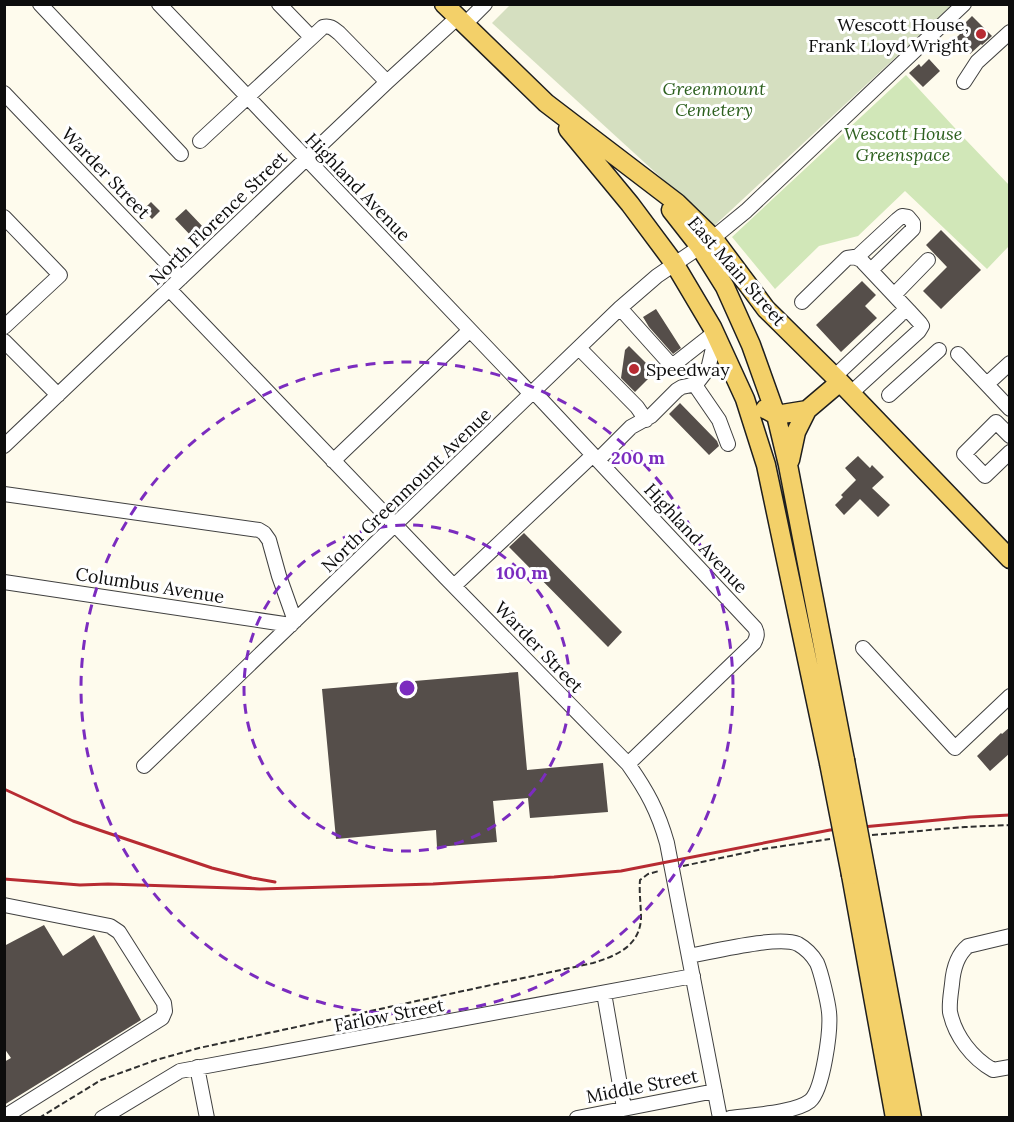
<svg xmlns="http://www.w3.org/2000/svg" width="1014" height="1122" font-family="Lora,serif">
	<rect width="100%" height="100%" fill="#fefbed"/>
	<path fill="#d1e7b8" d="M906,75L965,139L1009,185V246L987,269L905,191L858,236L819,246L775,289L732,237Z"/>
	<path fill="#d5dfc0" d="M511,4L952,5L714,226L492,23Z"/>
	<path fill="#554e4a" d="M972,16L992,36L982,45L981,44L970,54L956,38L966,28L963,25Z
		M929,59L940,71L923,87L909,73L919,64L921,67Z
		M151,202L160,211L152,219L143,210Z
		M186,209L205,229L194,239L175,219Z
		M941,230L981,270L941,309L923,291L947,267L926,245Z
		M862,281L876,295L865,306L877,318L841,352L816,325Z
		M656,309L681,348L673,354L649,327L643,317Z
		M629,346L655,372L635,392L621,378L625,350Z
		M680,403L717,441L719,446L709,455L669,414Z
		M858,456L870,468L872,465L884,477L872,488L890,505L878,517L860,499L844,515L835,505L843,497L841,495L856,480L845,468Z
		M524,533L622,632L608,647L509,547Z
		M518,672L527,770L603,763L608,812L530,818L528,798L493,801L497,842L437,847L436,830L336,839L322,689Z
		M1010,727V753L990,771L977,756L1001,733L1002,734Z
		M44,925L63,956L94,935L141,1020L4,1105V1062L11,1058L4,1048V946Z"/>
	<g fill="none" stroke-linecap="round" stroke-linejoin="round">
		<defs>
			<path id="minor" d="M40,4L181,154
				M159,4L531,394
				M279,4L311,37
				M465,24L485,4
				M964,82L977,62L1010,32
				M4,93L181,278
				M200,141L323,27C330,25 334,29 339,33L387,82
				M4,217L60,275L4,327
				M856,258L897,220L902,216L908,217L913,223V229L871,270
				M169,289L446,578L628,764C647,791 658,811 667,843L720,1118
				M894,295L928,260
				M802,302L847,258L854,257L861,260L909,311
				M620,308L672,366L714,333
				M716,335L709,365L707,370L697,383V388L719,420L728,444
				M4,341L58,395
				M579,348L637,407L646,420
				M958,354L1010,409
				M834,377L902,313L909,311L920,323L922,326L919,331L851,393
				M987,384L1010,363
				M534,392L755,628C758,634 757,637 754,643L628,764
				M889,395L939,350
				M1010,436L996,422L964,454L985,476L1010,452
				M4,446L387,82L458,17
				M598,460L631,427L651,416L677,390L682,387L697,384
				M333,461L470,330
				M4,494L259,530L264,533L269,540L279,576L295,621
				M4,582L291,625
				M454,586L593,455
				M863,648L955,748L1010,696
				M144,766L620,308L657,276L713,238L746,211L964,4
				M4,905L110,926L119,932L164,1003L165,1011L162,1018L4,1117
				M1010,936L968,946C957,955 953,971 952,984C951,993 949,1003 950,1012C955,1036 972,1058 993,1070L1010,1067
				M689,956C712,952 778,935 798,944C805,948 813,956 817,963C821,972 828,1002 829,1012C831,1030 823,1090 810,1101C795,1113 751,1115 730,1118
				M604,993L624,1108
				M197,1067L207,1118
				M102,1118L180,1071L693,976
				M577,1118L715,1091"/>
			<path id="major" d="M444,4L546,103L677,203L713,238L766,309L840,382L1010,559
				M568,129L630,204L674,263L712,327L745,399L766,465L829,763
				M671,210L700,247L725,287L751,345L776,415L788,465L845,760
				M765,409L776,415L807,410L840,382
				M790,460L796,432L807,410
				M866,872L912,1118
				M851,875L895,1118"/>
		</defs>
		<use href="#minor" stroke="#404040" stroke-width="16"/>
		<use href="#major" stroke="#1e1e1e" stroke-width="21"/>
		<path stroke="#2f2f2f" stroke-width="2" stroke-dasharray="6 3" stroke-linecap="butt" d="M872,835L965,827L1010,825
			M683,866L763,849L830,839
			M39,1118L101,1080L156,1060L199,1048L593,963C616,956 640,946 641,918C641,905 639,893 640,880L648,874L659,871"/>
		<use href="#minor" stroke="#fff" stroke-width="14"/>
		<use href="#major" stroke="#f3d069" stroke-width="18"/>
		<path stroke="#b72b32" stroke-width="3" d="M4,789L73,821L99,830L212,868L252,878L275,882
			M4,879L80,885L108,884L260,889L433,884L554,877L621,871L830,830L970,817L1010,815"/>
		<defs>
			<path id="major-bridge" d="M845,760L866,872
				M829,763L851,875"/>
		</defs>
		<use href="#major-bridge" stroke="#1e1e1e" stroke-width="21" stroke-linecap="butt"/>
		<use href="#major-bridge" stroke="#f3d069" stroke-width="18"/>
	</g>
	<g fill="none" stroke="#7b2cbf" stroke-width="3" stroke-dasharray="10 8">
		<circle cx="407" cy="688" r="163"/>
		<circle cx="407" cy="688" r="326"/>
	</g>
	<g fill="#b72b32" stroke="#fff" stroke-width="2">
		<circle cx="981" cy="34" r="6"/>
		<circle cx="634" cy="369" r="6"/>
	</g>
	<g text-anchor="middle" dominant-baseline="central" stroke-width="6" stroke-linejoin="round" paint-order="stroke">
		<g font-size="18" fill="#0d0d0d" stroke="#fff" text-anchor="end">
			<text x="969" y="24">Wescott House,<tspan x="969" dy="21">Frank Lloyd Wright</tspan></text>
			<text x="646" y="369" text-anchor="start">Speedway</text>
		</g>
		<g font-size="18" font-style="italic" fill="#2e6120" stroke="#fff">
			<text x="714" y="88">Greenmount<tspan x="714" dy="21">Cemetery</tspan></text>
			<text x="903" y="133">Wescott House<tspan x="903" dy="21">Greenspace</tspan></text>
		</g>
		<g font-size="18" fill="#0d0d0d" stroke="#fff">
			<text transform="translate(106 173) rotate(46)">Warder Street</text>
			<text transform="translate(358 187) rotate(46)">Highland Avenue</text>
			<text transform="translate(218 218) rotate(-44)">North Florence Street</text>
			<text transform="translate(737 271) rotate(49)">East Main Street</text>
			<text transform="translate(406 490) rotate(-44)">North Greenmount Avenue</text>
			<text transform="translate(696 538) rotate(47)">Highland Avenue</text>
			<text transform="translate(150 585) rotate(9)">Columbus Avenue</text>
			<text transform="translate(539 647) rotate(46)">Warder Street</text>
			<text transform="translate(389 1015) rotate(-11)">Farlow Street</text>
			<text transform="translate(642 1086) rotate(-11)">Middle Street</text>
		</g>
	</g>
	<circle cx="407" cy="688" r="9" fill="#7b2cbf" stroke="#fff" stroke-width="3"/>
	<g font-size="18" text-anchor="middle" font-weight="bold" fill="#7b2cbf" stroke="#fff" stroke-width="6" stroke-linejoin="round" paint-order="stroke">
		<text x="638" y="464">200 m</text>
		<text x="522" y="579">100 m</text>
	</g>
	<rect width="1014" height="1122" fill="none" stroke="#0d0d0d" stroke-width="12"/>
</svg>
